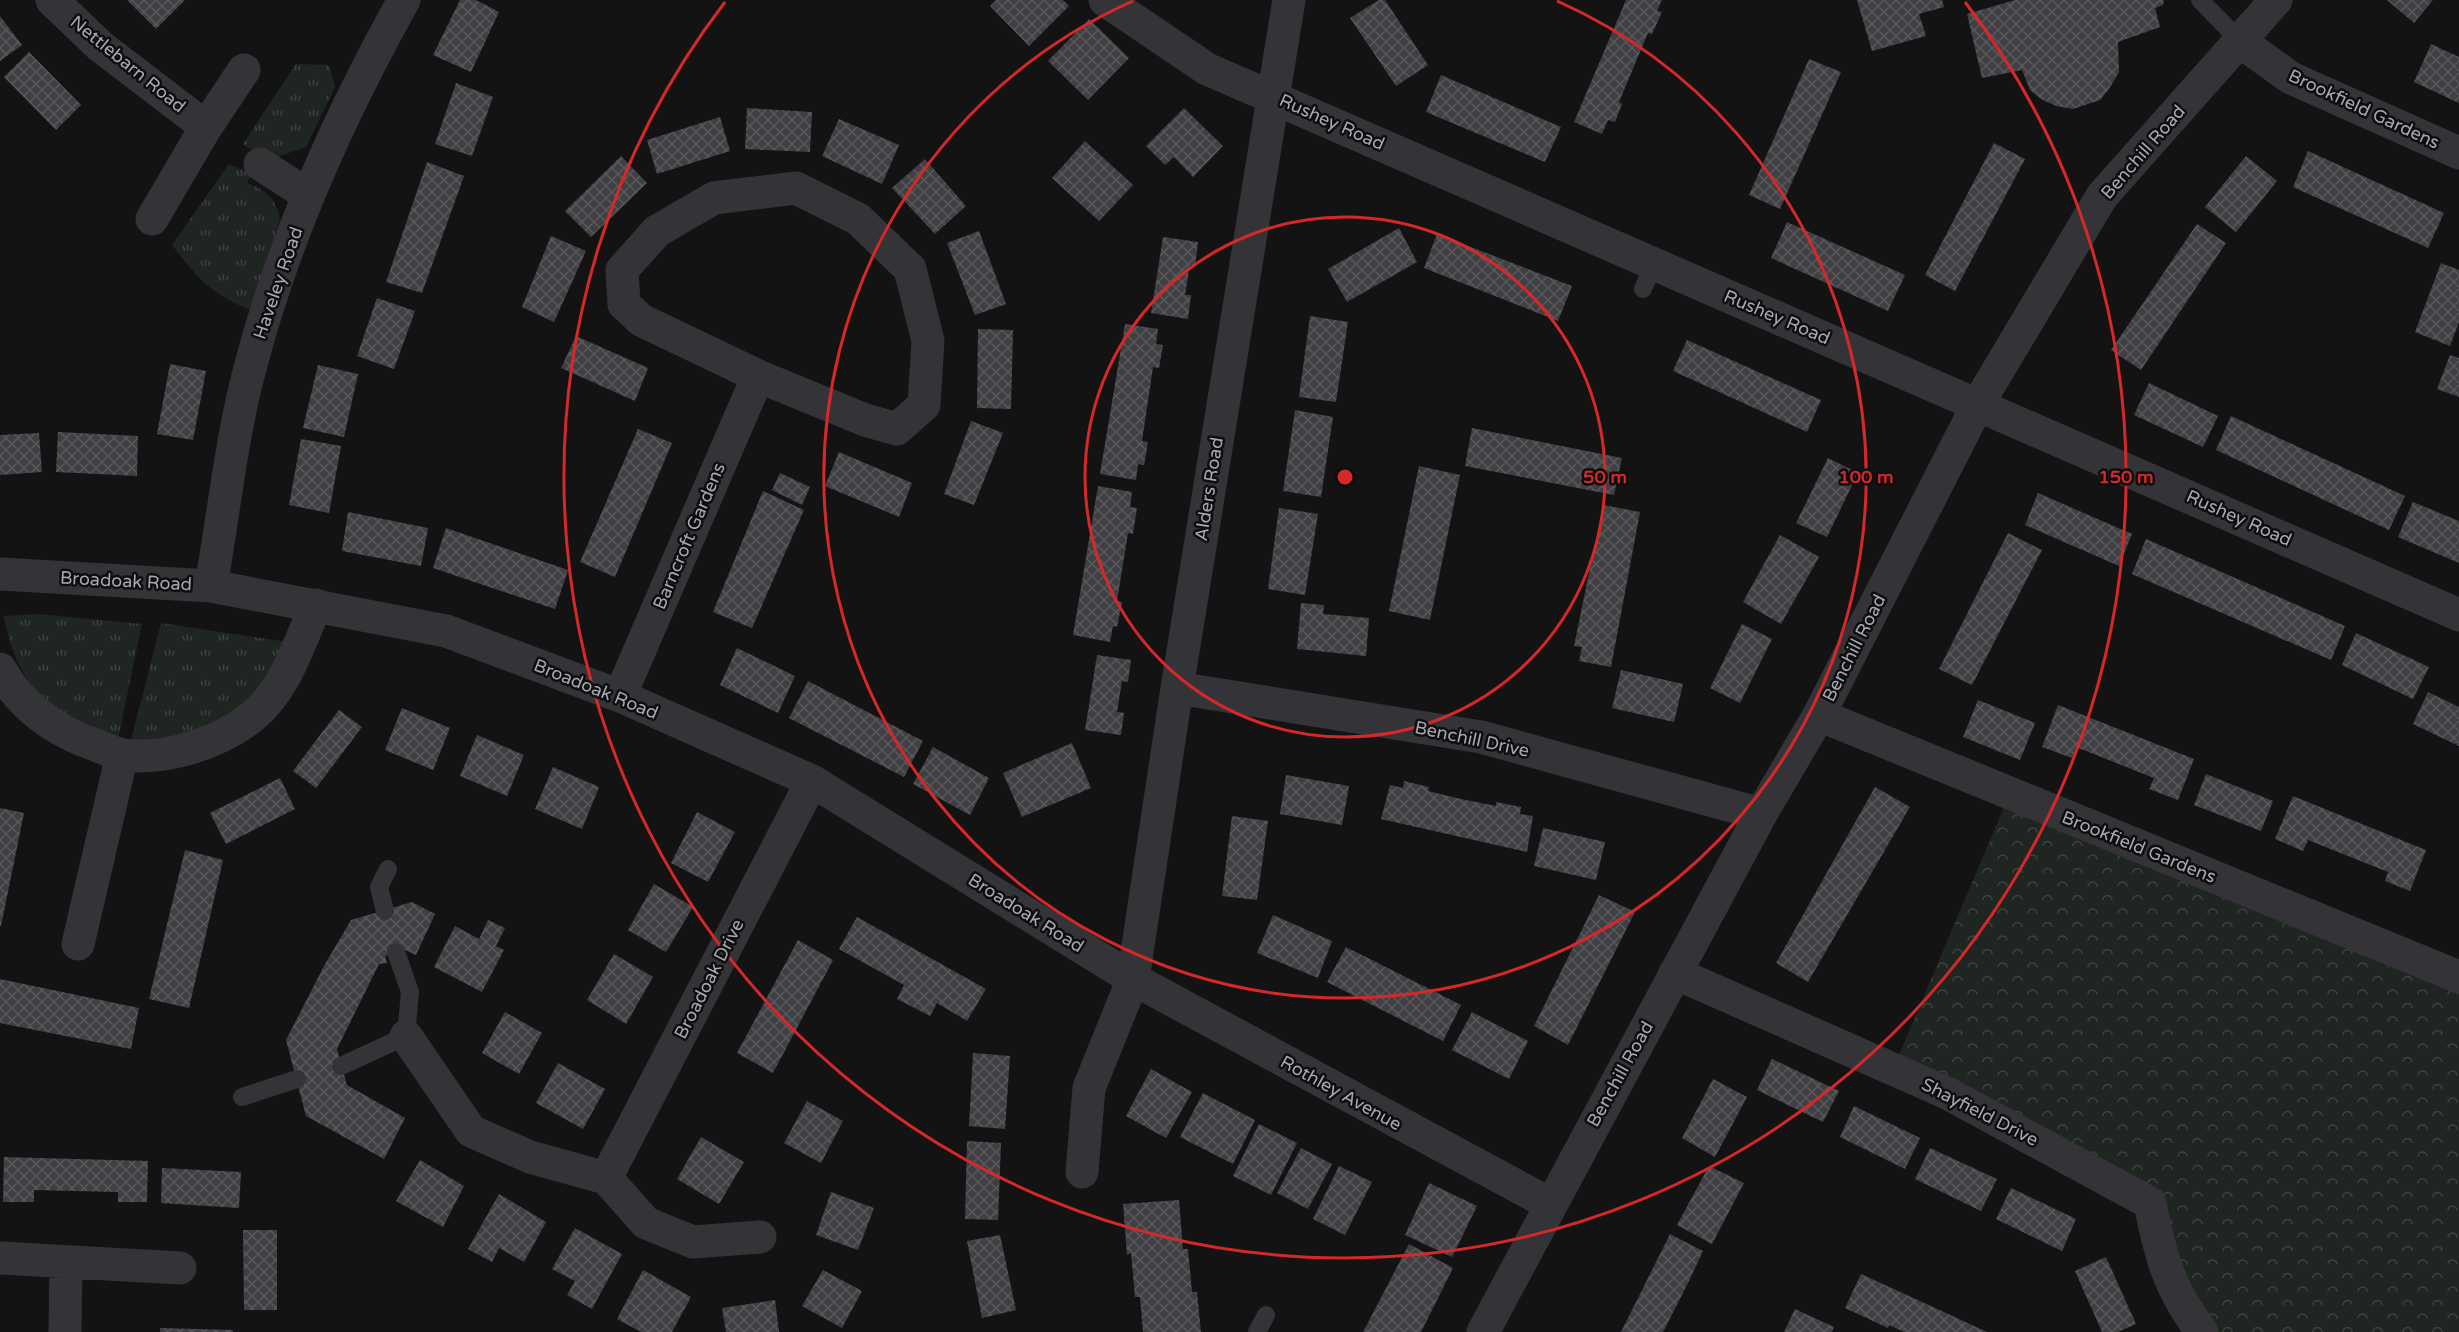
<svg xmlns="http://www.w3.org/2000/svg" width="2459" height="1332" font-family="'Varela Round',sans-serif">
	<defs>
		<pattern id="grass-tufts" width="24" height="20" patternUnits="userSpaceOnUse" patternTransform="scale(1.5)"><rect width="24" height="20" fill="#1f2621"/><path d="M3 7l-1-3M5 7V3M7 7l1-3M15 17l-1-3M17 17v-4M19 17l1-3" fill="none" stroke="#3d433f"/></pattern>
		<pattern id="park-crowns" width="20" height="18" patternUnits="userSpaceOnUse" patternTransform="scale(1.5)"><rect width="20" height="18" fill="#1f2621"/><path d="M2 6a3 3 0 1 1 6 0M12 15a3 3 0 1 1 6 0" fill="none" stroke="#3d433f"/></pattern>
		<pattern id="building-cross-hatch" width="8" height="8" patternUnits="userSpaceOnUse" patternTransform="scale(1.5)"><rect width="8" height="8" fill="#404044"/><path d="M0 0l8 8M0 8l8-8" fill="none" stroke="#59595d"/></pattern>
	</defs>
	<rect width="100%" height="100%" fill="#131314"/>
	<path fill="url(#grass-tufts)" d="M296,64L329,65L335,87L306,147L268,160L243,144Z
		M229,164L251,174L247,183C266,191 274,196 280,218L255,312C211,294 201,282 172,245Z
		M38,614L142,624L117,744C53,708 18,694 4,616Z
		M161,623L288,642L273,686L227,726L130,744Z"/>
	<path fill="url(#park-crowns)" d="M2010,793L2459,976V1332H2202L2150,1203L1893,1069Z"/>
	<path fill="url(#building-cross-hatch)" d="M127,0H185L156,29Z
		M460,0H476L499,12L471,72L433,55Z
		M996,0H1063L1069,6L1029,46L990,6Z
		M1379,0H1385L1428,65L1396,86L1350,18Z
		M1626,0H1662L1657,11L1662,12L1652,34L1648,33L1619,102L1622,104L1615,122L1608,120L1602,134L1574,122Z
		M1857,0H1942L1944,7L1919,14L1926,36L1872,51Z
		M2015,0H2164L2163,5L2155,8L2160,27L2118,42L2119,72L2109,89L2100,100L2073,109L2056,106L2041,99L2030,90L2022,70L1982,78L1967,14Z
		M2387,0H2433L2414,23Z
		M0,16L22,45L0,61Z
		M1089,19L1129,58L1088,100L1048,61Z
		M2431,44L2459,57V103L2414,82Z
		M29,52L81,105L56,130L4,77Z
		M1809,59L1841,72L1780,209L1749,195Z
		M1441,75L1561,127L1545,162L1426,112Z
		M456,83L493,97L472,156L435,144Z
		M747,108L812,112L810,152L745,149Z
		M1184,108L1223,146L1193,177L1174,157L1165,165L1146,146Z
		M720,117L730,151L657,174L647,140Z
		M839,119L899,145L882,184L822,156Z
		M1085,141L1133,185L1099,221L1052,178Z
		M1994,143L2025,159L1955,291L1925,275Z
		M2308,151L2444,213L2428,248L2293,187Z
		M621,156L647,183L591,237L565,211Z
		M2246,156L2277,181L2236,232L2205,207Z
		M925,159L966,206L935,234L892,188Z
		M427,162L464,176L422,293L386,282Z
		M1787,222L1905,275L1888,311L1771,258Z
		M2197,224L2226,243L2141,370L2111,350Z
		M1399,228L1417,262L1347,302L1328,269Z
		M979,231L1006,304L975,315L947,243Z
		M1437,234L1572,286L1558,321L1424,268Z
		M551,236L586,251L554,322L522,307Z
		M1163,237L1198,242L1195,266L1190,265L1185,295H1191L1188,319L1151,313Z
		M2441,263L2459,270V322L2450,346L2415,332Z
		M377,298L415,311L394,369L357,356Z
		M1310,316L1348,322L1336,402L1299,397Z
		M1125,324L1158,329L1156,344L1163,345L1159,368L1153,367L1142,441L1148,442L1144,465L1138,464L1136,480L1100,474Z
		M978,329L1013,330L1011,409L977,408Z
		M576,336L648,368L635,401L561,368Z
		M1687,340L1821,400L1807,432L1673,371Z
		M2450,355L2459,358V397L2437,389Z
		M170,364L206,371L193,440L157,434Z
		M318,365L358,374L344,437L303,428Z
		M2149,383L2218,416L2203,447L2134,415Z
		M1295,410L1333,417L1321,497L1283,491Z
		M2231,416L2405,496L2389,530L2216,450Z
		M971,421L1003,433L974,505L944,494Z
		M1472,428L1622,458L1614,495L1465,466Z
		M638,429L672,443L615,577L580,562Z
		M58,432L138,436L137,476L56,472Z
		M39,433L42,472L0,475V435Z
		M301,439L341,446L329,513L289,505Z
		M839,452L912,483L899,517L825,486Z
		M1828,458L1858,473L1827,537L1796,523Z
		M1419,466L1460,475L1430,620L1389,611Z
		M780,473L810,487L802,505L772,490Z
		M1098,486L1132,492L1130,507L1137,508L1133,534L1128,533L1117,601L1122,602L1117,627L1113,626L1110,642L1073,635Z
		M763,491L804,510L752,628L713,612Z
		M2038,493L2132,534L2119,566L2025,525Z
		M2413,502L2459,521V563L2398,537Z
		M1603,505L1640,512L1611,667L1579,661L1582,647L1574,646Z
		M1279,508L1318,514L1305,595L1268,589Z
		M348,512L428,528L421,566L342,551Z
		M446,528L568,570L555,609L433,568Z
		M2008,533L2042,550L1972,685L1939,669Z
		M1780,535L1819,557L1781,624L1743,602Z
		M2146,539L2345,626L2331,660L2132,574Z
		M1301,603L1324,605L1323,614L1369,618L1366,656L1297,649Z
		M1742,624L1772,639L1740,703L1710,688Z
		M2356,633L2429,667L2413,699L2342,665Z
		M737,648L795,676L778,713L720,685Z
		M1097,655L1131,660L1128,682L1122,681L1117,712L1124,713L1121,735L1085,730Z
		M1621,670L1683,684L1674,722L1612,708Z
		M808,681L923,741L904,777L789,718Z
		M2428,692L2459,707V746L2413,724Z
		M1978,700L2035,723L2020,760L1963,737Z
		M2058,705L2194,759L2178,800L2149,789L2154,778L2076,747L2072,758L2042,747Z
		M402,708L450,728L433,770L385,750Z
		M339,710L362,727L316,788L293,771Z
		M477,735L524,755L507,796L460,776Z
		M1072,743L1091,788L1022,817L1003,773Z
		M933,747L989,778L970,815L913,784Z
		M553,767L599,787L582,829L535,809Z
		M2206,774L2273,801L2261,831L2194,805Z
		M1286,775L1349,786L1342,825L1280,814Z
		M280,778L295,809L226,844L210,813Z
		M1404,781L1429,787L1428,791L1461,799L1496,806V802L1521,807L1520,814L1533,816L1527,852L1381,819L1390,785L1403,788Z
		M1875,787L1910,807L1808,982L1776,963Z
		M2293,796L2426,850L2410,891L2385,881L2388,872L2308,840L2303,851L2275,839Z
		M0,808L24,813L1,926H0Z
		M697,812L735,832L708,882L671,863Z
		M1232,816L1268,821L1257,900L1222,896Z
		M1543,828L1605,842L1596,880L1534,866Z
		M185,850L223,860L189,1008L149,999Z
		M654,884L693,907L666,952L628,930Z
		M1599,895L1635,912L1568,1045L1534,1026Z
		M412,902L435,914L416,955L405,950L385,956L387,963L379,964L337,1049L347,1085L405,1118L384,1159L306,1116L286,1040L325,964L351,920Z
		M1273,915L1332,941L1318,978L1257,953Z
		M857,917L986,989L967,1021L937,1003L930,1016L897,999L904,985L839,949Z
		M488,920L505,928L496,946L504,950L482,992L434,967L455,926L479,939Z
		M798,940L833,960L773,1073L737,1053Z
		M1346,947L1461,1005L1443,1041L1327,982Z
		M614,954L653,977L626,1024L587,1000Z
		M0,979L139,1008L131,1049L0,1023Z
		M505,1012L542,1033L519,1074L482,1053Z
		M1472,1012L1528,1041L1509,1079L1452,1050Z
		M973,1053L1010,1056L1005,1129L969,1126Z
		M1772,1059L1839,1091L1823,1122L1757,1090Z
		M558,1063L605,1089L583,1129L536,1103Z
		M1151,1069L1192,1092L1166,1138L1126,1116Z
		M1713,1079L1747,1097L1715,1157L1682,1138Z
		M1203,1093L1255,1120L1233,1164L1180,1137Z
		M807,1101L843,1121L821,1163L784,1143Z
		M1854,1106L1920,1138L1905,1169L1840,1137Z
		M1259,1124L1297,1143L1271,1195L1233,1176Z
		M701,1137L744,1162L719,1204L677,1179Z
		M967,1141L1001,1143L998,1220L965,1219Z
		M1301,1148L1332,1164L1308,1209L1277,1193Z
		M1930,1148L1997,1179L1981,1211L1915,1179Z
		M4,1157L148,1161L147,1202H118V1192L34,1190V1202H3Z
		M420,1160L464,1186L443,1227L396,1201Z
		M1339,1166L1372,1182L1345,1235L1313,1219Z
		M1709,1166L1744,1183L1712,1244L1677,1225Z
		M162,1168L241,1172L239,1208L161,1203Z
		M1429,1183L1477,1206L1452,1257L1405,1235Z
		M2011,1188L2076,1219L2062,1251L1996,1219Z
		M831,1192L874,1208L858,1250L816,1235Z
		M499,1194L546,1222L524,1262L499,1248L492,1262L468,1249Z
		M1179,1200L1183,1249H1188L1192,1292H1197L1201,1332H1143L1140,1297H1135L1131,1253L1127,1255L1123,1204Z
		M575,1228L622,1254L592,1309L567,1295L575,1281L552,1269Z
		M243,1230H277V1310H244Z
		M1670,1234L1703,1251L1688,1283L1663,1332H1621Z
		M1000,1235L1016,1310L982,1318L967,1241Z
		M1409,1244L1453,1268L1421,1332H1363Z
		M2106,1257L2136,1324L2118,1332H2102L2075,1271Z
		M643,1270L691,1297L672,1332H641L617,1319Z
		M823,1270L862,1291L842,1328L802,1306Z
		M1861,1274L1933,1307L1987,1332H1904L1889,1325L1888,1328L1845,1308Z
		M775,1300L779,1332H726L722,1308Z
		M1795,1309L1834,1327L1832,1332H1784Z
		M160,1328L233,1330V1332H160Z"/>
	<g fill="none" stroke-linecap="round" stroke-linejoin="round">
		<path stroke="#343438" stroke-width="18" d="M2200,0L2241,42
			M1643,289L1654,263
			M385,911L379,887L388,869
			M341,1066L406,1036L410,992L396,952
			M242,1097L297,1079
			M1257,1332L1266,1315"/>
		<path stroke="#343438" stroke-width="33" d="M52,0L100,46L206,127
			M1105,0L1207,69L2459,615
			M2241,42L2291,78L2459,153
			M260,164L308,195
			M152,219L206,127L244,70
			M0,574L211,586L446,631L620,696L812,781L1133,979L1550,1204
			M211,586C223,518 231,442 248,376C281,245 338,118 404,0
			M0,669C22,709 57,732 98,746C106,749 116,754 124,755C167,760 220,743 253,716C286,689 299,643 316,605
			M1177,688L1481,737L1761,814
			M620,696L758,376L865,420L897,429L924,405L928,341L910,269L858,219L796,188L714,198L657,231L622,270L624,304L641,320L758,376
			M1819,715L2459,977
			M78,944L122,755
			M1675,973L1947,1093L2150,1203C2160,1255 2169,1289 2202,1332
			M406,1036L471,1131L530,1157L606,1178
			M1082,1172L1089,1088L1133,979L1177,688L1289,0
			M760,1237L693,1242L646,1223L606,1178L812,781
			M0,1258L180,1268
			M65,1332L66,1262
			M1483,1332L1761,814L1819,715L1978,404L2102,196L2276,0"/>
	</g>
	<g fill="none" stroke="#d62828" stroke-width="3">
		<circle cx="1345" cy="477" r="260"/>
		<path d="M1557 1A521 521 0 1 1 1133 1"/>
		<path d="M1965 2A781 781 0 1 1 725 2"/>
	</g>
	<g text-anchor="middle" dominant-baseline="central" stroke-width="5" stroke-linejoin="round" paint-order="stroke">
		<g font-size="18" fill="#a6a8b3" stroke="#0e0e0f">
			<text transform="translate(128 64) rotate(39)">Nettlebarn Road</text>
			<text transform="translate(2364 109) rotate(25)">Brookfield Gardens</text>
			<text transform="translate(1332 122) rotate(24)">Rushey Road</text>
			<text transform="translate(2143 152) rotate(-49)">Benchill Road</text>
			<text transform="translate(278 283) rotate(-71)">Haveley Road</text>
			<text transform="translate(1777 317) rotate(23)">Rushey Road</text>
			<text transform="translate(1209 489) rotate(-81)">Alders Road</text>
			<text transform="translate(2239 518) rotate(24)">Rushey Road</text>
			<text transform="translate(689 536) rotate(-67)">Barncroft Gardens</text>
			<text transform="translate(126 581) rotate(3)">Broadoak Road</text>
			<text transform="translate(1854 648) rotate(-63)">Benchill Road</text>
			<text transform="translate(596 689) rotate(22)">Broadoak Road</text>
			<text transform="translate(1472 739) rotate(12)">Benchill Drive</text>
			<text transform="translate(2139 847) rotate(22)">Brookfield Gardens</text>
			<text transform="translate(1026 913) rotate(32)">Broadoak Road</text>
			<text transform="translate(709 979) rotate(-63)">Broadoak Drive</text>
			<text transform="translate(1620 1074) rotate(-61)">Benchill Road</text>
			<text transform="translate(1341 1093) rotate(29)">Rothley Avenue</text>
			<text transform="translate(1980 1112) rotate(27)">Shayfield Drive</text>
		</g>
	</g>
	<circle cx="1345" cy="477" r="9" fill="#d62828" stroke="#0e0e0f" stroke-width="3"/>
	<g font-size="18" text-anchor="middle" font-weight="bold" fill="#d62828" stroke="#0e0e0f" stroke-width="5" stroke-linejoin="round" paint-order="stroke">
		<text x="1605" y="483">50 m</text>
		<text x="1866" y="483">100 m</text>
		<text x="2126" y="483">150 m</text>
	</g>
</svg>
